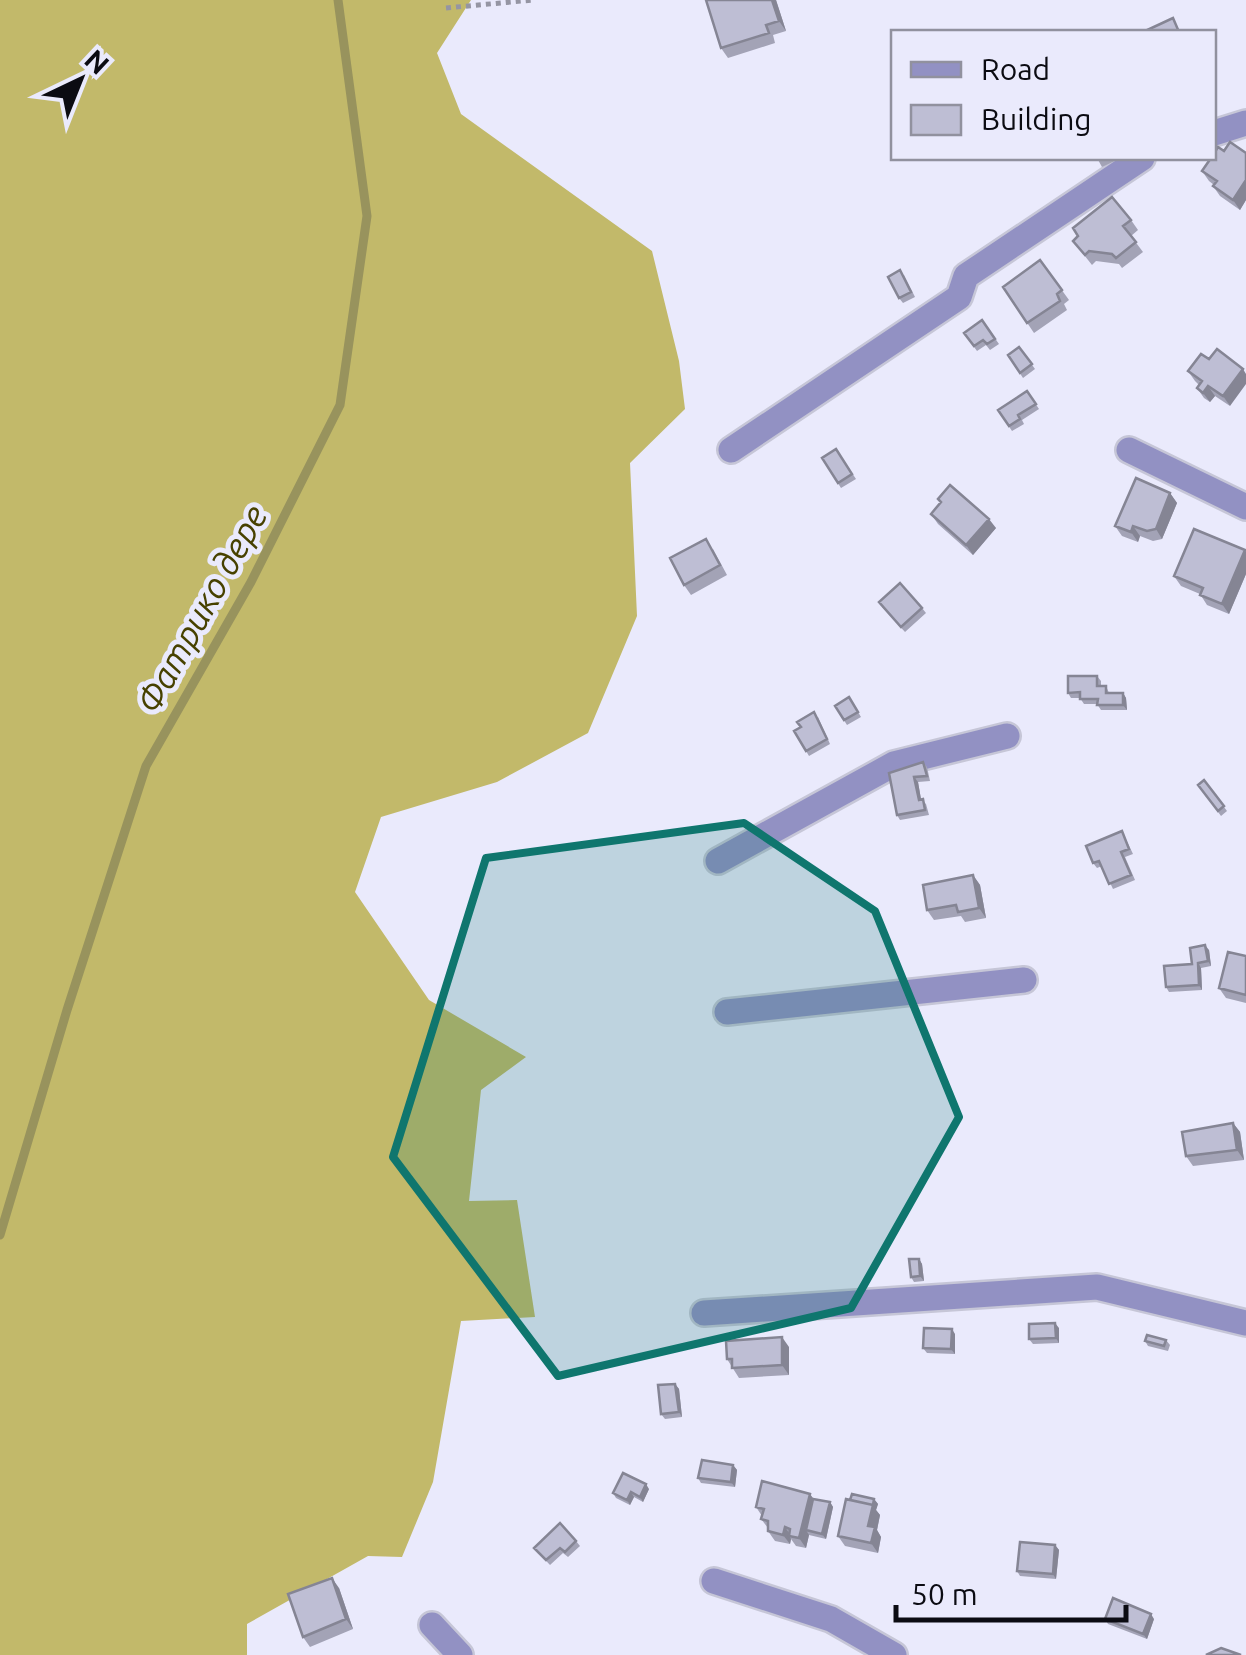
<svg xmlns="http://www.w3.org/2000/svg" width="1246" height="1655" font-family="Ubuntu,sans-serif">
	<rect width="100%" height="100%" fill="#eaeafc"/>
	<path fill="#c2b96a" d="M0,0H471L437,53L461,114L652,251L679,361L685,409L630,463L637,616L588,733L497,782L381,817L355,892L429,1000L526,1057L481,1090L469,1201L517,1200L535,1317L461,1321L433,1482L402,1557L368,1556L247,1624V1655H0Z"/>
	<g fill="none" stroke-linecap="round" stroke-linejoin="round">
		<path stroke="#98935d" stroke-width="9" d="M0,1235L67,1010L146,766L251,582L340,405L367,216L338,0"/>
		<defs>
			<path id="minor" d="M1214,133L1246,123
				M731,450L959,297L966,276L1142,158
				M1129,450L1246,507
				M718,861L894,764L1007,736
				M727,1012L1024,980
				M704,1313L1097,1287L1246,1323
				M714,1581L831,1619L894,1655
				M432,1625L460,1655"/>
		</defs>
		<use href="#minor" stroke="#c6c6d7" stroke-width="30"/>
		<path stroke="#9595a3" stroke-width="5" stroke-dasharray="5 5" stroke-linecap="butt" d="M446,8L533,0"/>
		<use href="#minor" stroke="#9291c3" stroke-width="25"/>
	</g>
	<path fill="#a3a3b6" d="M776,0L786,31L773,35L775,43L728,58L721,48Z
		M1224,151L1246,153V200L1240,210L1220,196L1213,186L1214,185L1209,181L1202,171Z
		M1097,158H1121L1102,167Z
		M1131,220L1138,230L1131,236L1143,252L1122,268L1119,264L1096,261L1092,265L1073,241Z
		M1040,260L1069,300L1064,304L1067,310L1034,333L1003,287Z
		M904,275L915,297L903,303L899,298Z
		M982,320L999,344L990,350L986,345L977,351L964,333Z
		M1019,347L1035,369L1023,378L1008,355Z
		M1201,354L1230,406L1215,396L1210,402L1204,398L1197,388L1199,385L1195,381L1188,371Z
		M1027,391L1039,409L1022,420L1024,424L1012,431L998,410Z
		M836,449L856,479L841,488L822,458Z
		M1170,493L1177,503L1162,539L1153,541L1140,536L1138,542L1122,536L1115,526Z
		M938,499L996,528L973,555L938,524L931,514L941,503Z
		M713,549L727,575L691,595L684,585Z
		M1245,550L1246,552V574L1229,614L1207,605L1200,594L1181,586L1174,576Z
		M882,607L922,608L926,613L905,632Z
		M1097,676L1101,681V686H1106L1109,693H1123L1126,698L1127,710H1101L1097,704H1084L1080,698H1071L1068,693Z
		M849,697L861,717L847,725L835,706Z
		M818,717L830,744L809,756L794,731Z
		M923,762L927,767L930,781L918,782L921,799L926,804L929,815L900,820L897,815L889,773Z
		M1204,780L1227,811L1221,816L1198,785Z
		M1122,831L1133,854L1125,857L1135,880L1113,889L1102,866L1097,868L1093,863Z
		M973,875L980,885L986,918L965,922L961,916L934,920L927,910Z
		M1209,950L1211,966L1201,968L1202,990L1169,992L1166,987Z
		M1246,956V1003L1226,998L1219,988Z
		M1233,1123L1240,1132L1244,1160L1193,1166L1186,1156Z
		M919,1259L922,1264L924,1281L914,1282L911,1277Z
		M1059,1328V1343L1033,1344L1029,1339Z
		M955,1334V1354L927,1353L923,1348Z
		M1166,1340L1170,1345L1168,1351L1148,1346L1145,1341Z
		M789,1347V1375L739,1378L727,1359Z
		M675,1384L679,1389L682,1417L665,1419L661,1414Z
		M733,1465L737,1470L735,1487L701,1483L698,1478Z
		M649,1489L643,1502L634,1497L630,1505L616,1498L613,1493Z
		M810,1494L813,1499L830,1502L833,1507L826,1539L809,1535L806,1548L796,1546L791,1539L790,1544L775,1541L768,1531V1528L761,1519L762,1516L756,1507Z
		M874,1499L878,1504L876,1510L880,1515L877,1530L881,1537L878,1553L845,1546L838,1536L850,1500Z
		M576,1541L580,1546L568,1557L563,1553L550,1565L534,1548Z
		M1055,1545L1059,1550L1056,1579L1020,1576L1017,1571Z
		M339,1588L353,1629L310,1647L303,1637Z
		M1105,1619H1154L1147,1639L1108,1624Z"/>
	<path fill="#858594" d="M772,0H776L786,31L779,21Z
		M1246,180V200L1240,210L1233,200Z
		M1243,369L1246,374V384L1230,406L1223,396Z
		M1208,386L1215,396L1210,402L1203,393Z
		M1170,493L1177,503L1162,539L1156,529Z
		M989,519L996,528L973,555L966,545Z
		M1133,526L1140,536L1138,542L1131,532Z
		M1245,550L1246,552V574L1229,614L1222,604Z
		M1123,693L1126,698L1127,710L1123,705Z
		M914,777L918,782L922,805L919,800Z
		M973,875L980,885L986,918L979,908Z
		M1205,945L1209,950L1211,966L1208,961Z
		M1198,963L1201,968L1202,990L1199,985Z
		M1233,1123L1240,1132L1244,1160L1237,1150Z
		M919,1259L922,1264L924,1281L920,1276Z
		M1055,1323L1059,1328V1343L1056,1338Z
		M952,1329L955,1334V1354L951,1349Z
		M782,1337L789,1347V1375L782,1365Z
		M675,1384L679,1389L682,1417L679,1412Z
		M733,1465L737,1470L735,1487L731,1482Z
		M646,1484L649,1489L643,1502L640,1497Z
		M631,1492L634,1497L630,1505L627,1500Z
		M810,1494L817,1504L806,1530L809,1535L806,1548L799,1538Z
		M874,1499L878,1504L876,1510L880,1515L877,1530L881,1537L878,1553L871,1543L868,1526Z
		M830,1502L833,1507L826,1539L822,1534Z
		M785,1527L791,1536H789L791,1539L790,1544L783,1535Z
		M1055,1545L1059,1550L1056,1579L1053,1574Z
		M332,1578L339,1588L353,1629L346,1619Z
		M1151,1614L1154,1619L1147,1639L1143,1634Z"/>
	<path fill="#bebed4" stroke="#858594" stroke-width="2.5" d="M706,0H772L779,21L766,25L769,33L721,48Z
		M1173,18L1179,32H1143Z
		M1230,142L1246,153V180L1233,200L1213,186L1217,181L1202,171L1211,158H1214V154L1218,147L1224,151Z
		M1112,197L1131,220L1123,226L1136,242L1116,258L1112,254L1089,251L1085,255L1073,241L1078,236L1073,228Z
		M1040,260L1062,290L1057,294L1060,301L1027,323L1003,287Z
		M900,270L911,292L899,298L888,277Z
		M982,320L995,339L987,344L983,340L974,346L964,333Z
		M1019,347L1032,364L1020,373L1008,355Z
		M1217,349L1243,369L1223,396L1208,386L1203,393L1197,388L1202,381L1188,371L1201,354L1209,359Z
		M1027,391L1036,404L1018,415L1020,419L1009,426L998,410Z
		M836,449L852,474L838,483L822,458Z
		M1136,478L1170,493L1156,529L1147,531L1133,526L1131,532L1115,526Z
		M950,485L989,519L966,545L931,514L941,502L938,499Z
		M1194,529L1245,550L1222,604L1200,595L1203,588L1174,576Z
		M706,539L720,565L684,585L670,558Z
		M900,583L922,608L901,627L879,602Z
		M1068,676H1097V686H1106V693H1123V705H1097L1098,699H1080V692L1068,693Z
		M849,697L858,712L844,720L835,706Z
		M814,712L827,739L806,751L794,731L801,727L797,722Z
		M923,762L927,776L914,777L919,800L923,799L925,810L897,815L889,773Z
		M1204,780L1224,806L1218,811L1198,785Z
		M1122,831L1129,849L1121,852L1131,875L1109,884L1099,861L1093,863L1086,846Z
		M973,875L979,908L958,912L956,905L927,910L923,885Z
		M1205,945L1208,961L1198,963L1199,985L1166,987L1164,966L1192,964L1190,948Z
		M1228,952L1246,956V995L1219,988Z
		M1233,1123L1237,1150L1186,1156L1182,1132Z
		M909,1259H919L920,1276L911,1277Z
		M1055,1323L1056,1338L1029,1339V1324Z
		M924,1328L952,1329L951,1349L923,1348Z
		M1147,1335L1166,1340L1164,1346L1145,1341Z
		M782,1337V1365L732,1368V1359H727L726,1341Z
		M675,1384L679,1412L661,1414L658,1385Z
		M702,1460L733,1465L731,1482L698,1478Z
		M623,1473L646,1484L640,1497L631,1492L627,1500L613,1493Z
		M762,1481L810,1494L799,1538L789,1536L790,1529L785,1527L783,1535L768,1531V1521L761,1519L764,1509L756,1507Z
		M852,1494L874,1499L873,1505L850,1500Z
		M813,1499L830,1502L822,1534L806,1530Z
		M846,1499L873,1505L868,1526L875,1527L871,1543L838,1536Z
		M560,1523L576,1541L565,1552L560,1548L546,1560L534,1548Z
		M1020,1542L1055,1545L1053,1574L1017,1571Z
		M332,1578L346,1619L303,1637L288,1594Z
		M1113,1598L1151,1614L1143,1634L1105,1619Z
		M1221,1648L1241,1655H1206Z"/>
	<path fill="#0f766e" fill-opacity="0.2" stroke="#0f766e" stroke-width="8" stroke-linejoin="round" d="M744,823L875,911L959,1117L851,1308L558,1376L393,1157L486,858Z"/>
	<g text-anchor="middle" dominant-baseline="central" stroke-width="10" stroke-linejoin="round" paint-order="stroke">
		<g font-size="35" font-style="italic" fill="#474100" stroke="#eaeafc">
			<text transform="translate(201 609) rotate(-61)">Фатрико дере</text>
		</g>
	</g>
	<rect x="891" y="30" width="325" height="130" fill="#eaeafc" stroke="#91919e" stroke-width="2.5"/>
	<rect x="911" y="62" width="50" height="15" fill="#9291c3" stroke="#91919e" stroke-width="2.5"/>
	<text x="981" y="80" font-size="30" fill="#0b0b12">Road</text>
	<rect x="911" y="105" width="50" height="30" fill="#bebed4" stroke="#91919e" stroke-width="2.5"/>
	<text x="981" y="130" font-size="30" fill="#0b0b12">Building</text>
	<g transform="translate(80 80) rotate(43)" stroke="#eaeafc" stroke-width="8" paint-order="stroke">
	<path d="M0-8L18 38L0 25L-18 38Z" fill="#0b0b12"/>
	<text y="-15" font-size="28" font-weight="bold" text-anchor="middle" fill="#0b0b12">N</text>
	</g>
	<path d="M896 1605v15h230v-15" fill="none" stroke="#0b0b12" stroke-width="5"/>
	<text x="911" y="1605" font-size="30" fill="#0b0b12" stroke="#eaeafc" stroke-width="8" paint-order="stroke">50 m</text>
</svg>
